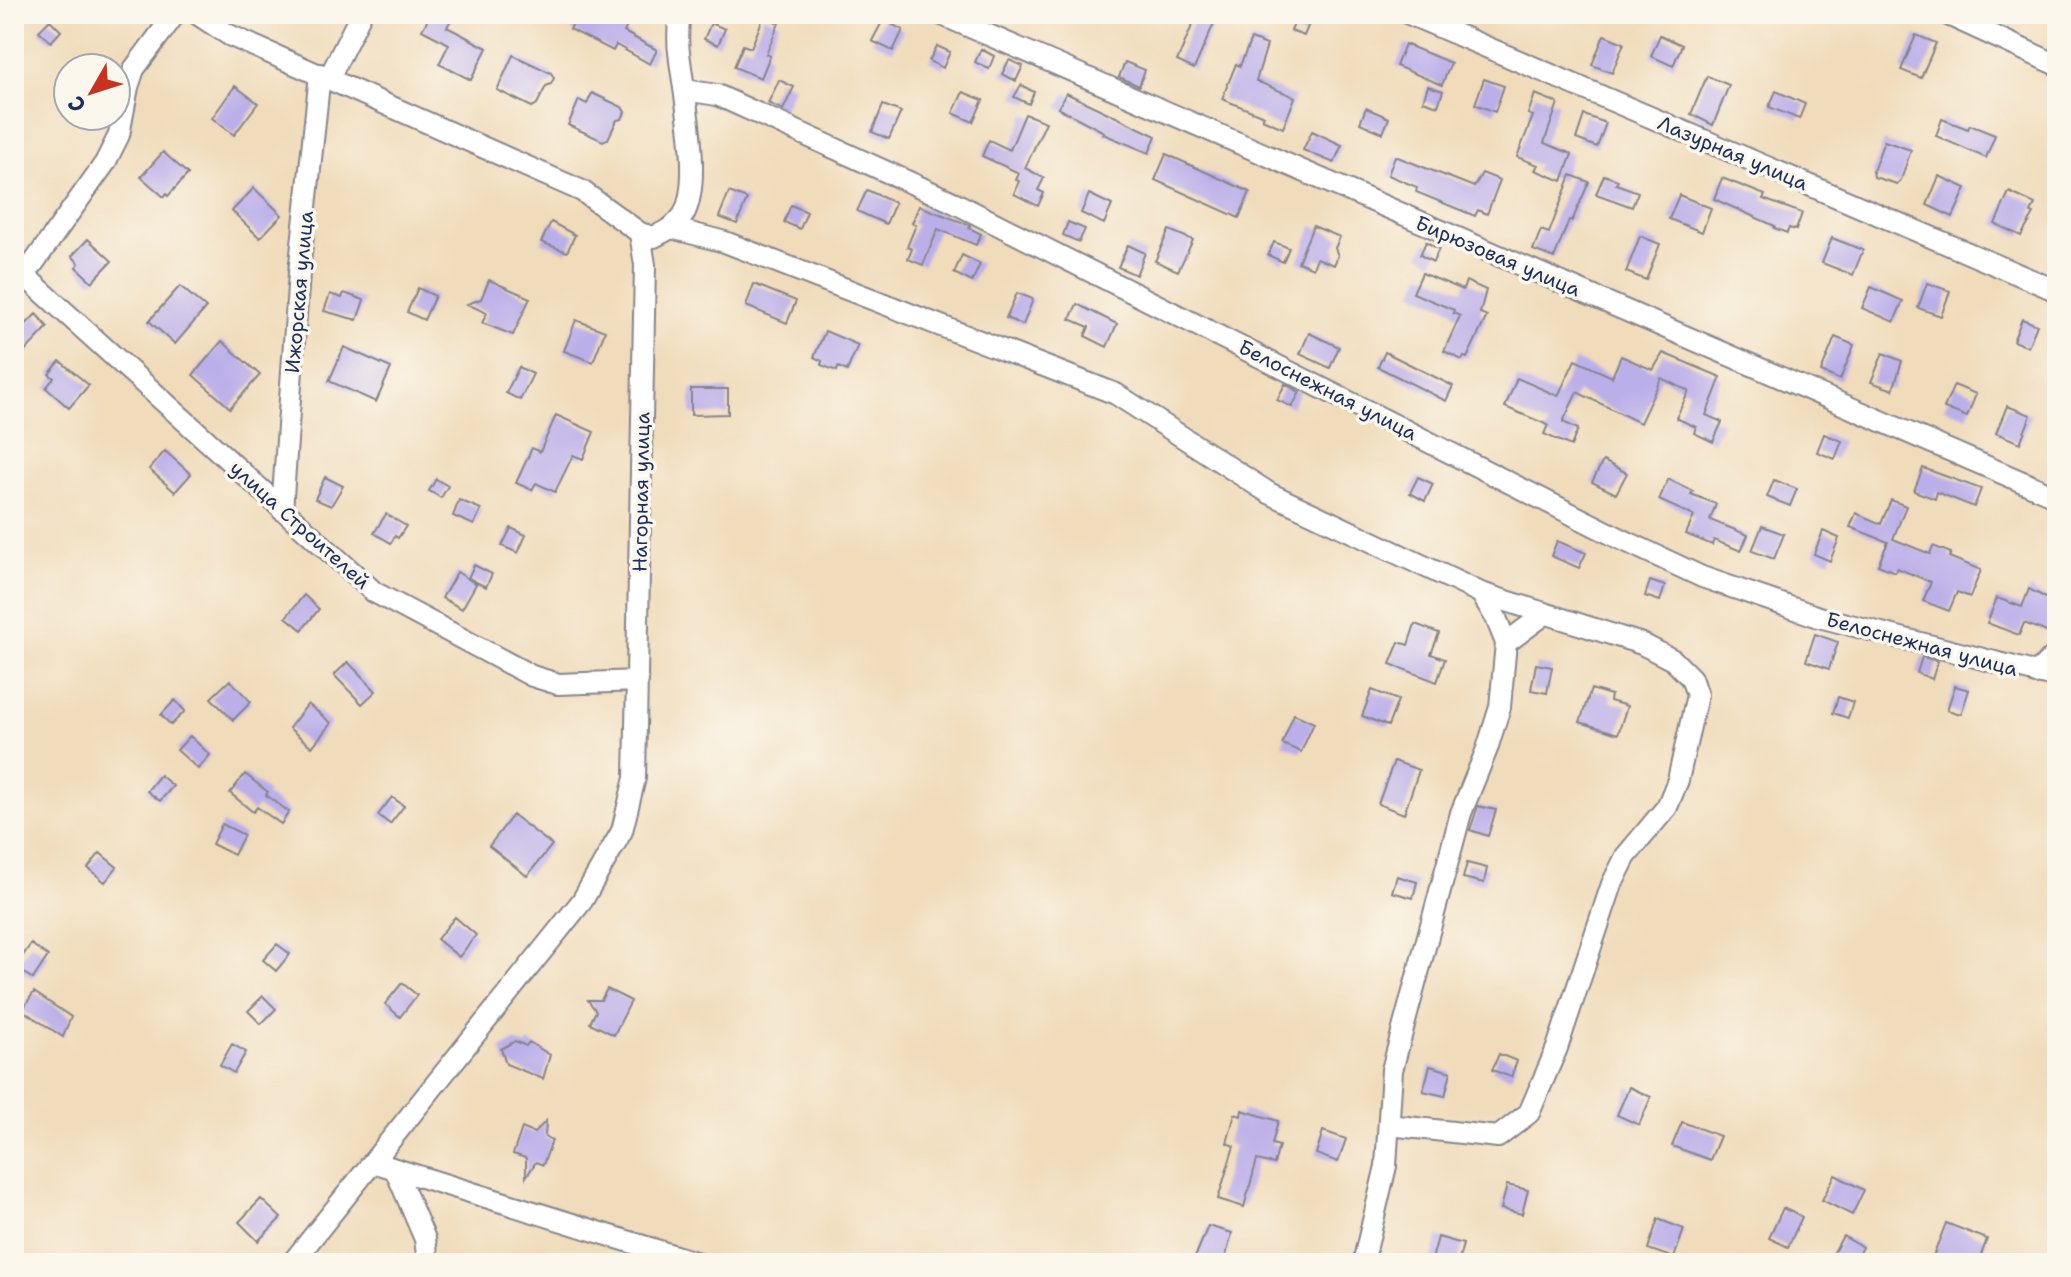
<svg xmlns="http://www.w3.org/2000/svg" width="2071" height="1277" font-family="'Shantell Sans',sans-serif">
	<rect width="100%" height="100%" fill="#fbf7ec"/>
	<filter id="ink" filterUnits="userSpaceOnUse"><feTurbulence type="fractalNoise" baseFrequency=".0125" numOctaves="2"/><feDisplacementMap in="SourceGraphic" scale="16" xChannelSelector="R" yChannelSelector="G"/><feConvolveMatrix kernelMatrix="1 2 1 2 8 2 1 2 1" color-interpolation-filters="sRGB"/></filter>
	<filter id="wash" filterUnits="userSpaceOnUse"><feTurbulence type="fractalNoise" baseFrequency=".006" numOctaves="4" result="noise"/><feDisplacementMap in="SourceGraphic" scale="32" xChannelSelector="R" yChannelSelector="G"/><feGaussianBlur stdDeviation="1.8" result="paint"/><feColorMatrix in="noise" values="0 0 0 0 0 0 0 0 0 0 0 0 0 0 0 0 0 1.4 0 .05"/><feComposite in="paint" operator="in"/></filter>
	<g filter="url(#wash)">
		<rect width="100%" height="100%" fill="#f0dbba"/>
		<g id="blocks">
			<path fill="#bbafe9" d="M431,14H454L447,27L487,48L471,80L439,64L449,44L422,30Z
				M578,14H633L624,32L657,50L650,64L616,45L613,51L570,29Z
				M1197,14H1218L1194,69L1177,61Z
				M1298,14H1313L1304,36L1291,31Z
				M764,16L779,23L766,54L770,56L761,78L734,67L743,45L751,48Z
				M50,20L61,31L51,42L39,31Z
				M883,20L903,30L893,51L872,41Z
				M711,23L725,29L718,45L704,39Z
				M1604,35L1624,43L1612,73L1592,65Z
				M1660,35L1682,45L1673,66L1651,56Z
				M1916,35L1936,43L1921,78L1901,70Z
				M1251,39L1267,45L1256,81L1295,97L1283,128L1262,119L1264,116L1222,99L1236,64L1240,66Z
				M1405,44L1451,63L1442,85L1396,66Z
				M937,46L950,52L943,68L929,61Z
				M981,49L994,56L989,69L975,62Z
				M513,55L551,73L554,78L551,84L546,86L537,104L532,107L497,90Z
				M1009,60L1023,66L1016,81L1002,74Z
				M1125,62L1145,70L1139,86L1119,77Z
				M1707,76L1729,85L1713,125L1691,114Z
				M1484,79L1504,86L1495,112L1475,104Z
				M779,80L794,87L783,110L768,103Z
				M1021,85L1034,92L1029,104L1014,97Z
				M235,86L258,103L234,135L212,118Z
				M1428,86L1443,91L1438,106L1423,101Z
				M1776,91L1805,104L1799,119L1769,107Z
				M963,92L983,100L973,122L953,113Z
				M592,93L622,107L625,112L622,119L617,120L608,139L603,141L568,125L579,100L587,104Z
				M1066,93L1156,136L1149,153L1103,134L1104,132L1058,108Z
				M1535,94L1558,103L1544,143L1572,154L1562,181L1535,170L1538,165L1517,157L1533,116L1528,114Z
				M883,105L901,112L889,139L872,132Z
				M1366,108L1389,118L1383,133L1360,123Z
				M1025,114L1046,122L1025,168L1044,178L1038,190L1044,193L1038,206L1014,194L1019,181L1016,180L1019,173L982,156L989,140L1010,150Z
				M1584,115L1606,123L1597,147L1576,139Z
				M1942,119L1968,129L1970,125L1995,135L1986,158L1936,136Z
				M1312,131L1342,145L1334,163L1303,150Z
				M1884,141L1911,150L1901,180L1897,184L1874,177L1873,171Z
				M163,152L188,174L168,196L166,194L164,197L141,177Z
				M1166,154L1250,192L1239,218L1155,180Z
				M1395,156L1474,187L1482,173L1500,180L1487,214L1478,210L1475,216L1416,192L1417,187L1388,175Z
				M1571,175L1589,182L1572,221L1569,220L1554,258L1533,250L1541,230L1549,233Z
				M1604,175L1618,180L1616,184L1638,192L1632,207L1596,194Z
				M1939,176L1966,188L1953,217L1927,205Z
				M1722,178L1765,195L1763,199L1802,213L1796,230L1789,228L1787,233L1774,228L1775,226L1714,199Z
				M254,188L282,215L260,238L232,211Z
				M867,190L895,203L886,224L857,211Z
				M729,192L747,199L737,224L719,217Z
				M2009,192L2035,204L2031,213L2034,214L2021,236L1995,224Z
				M1089,194L1112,205L1104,224L1081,213Z
				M1679,195L1711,208L1702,232L1669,219Z
				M791,205L807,212L800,229L784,222Z
				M919,206L970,225L969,228L981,234L976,245L938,229L923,265L908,259L912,249L907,247L916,225L912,223Z
				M551,222L575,235L567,252L541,242Z
				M1068,222L1085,229L1079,242L1063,235Z
				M1313,226L1340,237L1335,248L1338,256L1334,265L1317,258L1313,268L1298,262Z
				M1169,230L1193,240L1178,271L1155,261Z
				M1640,236L1660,244L1646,280L1626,272Z
				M1832,238L1863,250L1853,275L1822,263Z
				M88,239L112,261L92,282L76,267L79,263L72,256Z
				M1274,242L1289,248L1283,262L1268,255Z
				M1426,242L1439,249L1433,262L1420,255Z
				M1128,245L1145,253L1136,275L1118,267Z
				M962,255L980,264L972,282L954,273Z
				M1422,273L1463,290L1466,281L1486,290L1480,313L1487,316L1467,358L1464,357L1462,360L1444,351L1460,316L1453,313L1454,310L1413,293Z
				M489,280L530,298L513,335L482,323L487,313L467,304L481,299Z
				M1927,283L1950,291L1941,316L1918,308Z
				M754,284L796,301L787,323L746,306Z
				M180,286L206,308L175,344L149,321Z
				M1871,287L1903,301L1894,322L1862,308Z
				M418,288L435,296L424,320L407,312Z
				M344,293L364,300L357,320L324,311L330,294L342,298Z
				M1017,293L1033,299L1023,325L1006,318Z
				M1077,304L1117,324L1107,347L1085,336L1089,327L1070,319Z
				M36,314L48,327L14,363V337Z
				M2022,319L2037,325L2028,347L2013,341Z
				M576,320L605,331L593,362L564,351Z
				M825,331L858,345L847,371L838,367L837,371L821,365L822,361L814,357Z
				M1309,333L1339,347L1330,368L1300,354Z
				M1835,337L1854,345L1840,380L1821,372Z
				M222,341L260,375L230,408L193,375Z
				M344,347L391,368L376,402L329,381Z
				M1385,352L1453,386L1446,401L1378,367Z
				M1663,353L1721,377L1706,415L1722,422L1713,442L1694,433L1696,427L1676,418L1689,391L1661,378L1640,423L1577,392L1563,422L1578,429L1571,446L1544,434L1548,425L1505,407L1517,378L1558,396L1575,360L1612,377L1621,356L1653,370Z
				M1883,353L1902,361L1893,390L1871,382Z
				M60,361L89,385L69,408L46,388L54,378L49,374Z
				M519,367L533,374L520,400L506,393Z
				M1285,384L1300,392L1292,407L1277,400Z
				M1954,385L1976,394L1967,417L1944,408Z
				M691,389H728V414L691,415Z
				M2007,406L2031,415L2020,443L1996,433Z
				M556,415L594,432L583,459L573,455L555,492L536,483L532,490L516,483L532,448L540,452Z
				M1824,434L1842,441L1835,459L1817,452Z
				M165,451L191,474L175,492L149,469Z
				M1603,461L1627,473L1616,494L1592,482Z
				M1923,468L1981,489L1974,507L1937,492L1935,499L1914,491Z
				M325,477L343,486L331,506L315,499Z
				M1418,477L1433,484L1425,501L1410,493Z
				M436,479L448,486L441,498L429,491Z
				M1668,479L1693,491L1691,494L1716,504L1710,520L1748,535L1741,551L1714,540L1712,545L1686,534L1694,516L1659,500Z
				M1774,480L1797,489L1790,506L1767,497Z
				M459,500L481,509L474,525L453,516Z
				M1891,500L1906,506L1893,539L1930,554L1933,546L1951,553L1949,557L1981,570L1970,597L1957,592L1949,611L1923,601L1931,582L1897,568L1895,572L1878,565L1888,542L1850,527L1856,513L1881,524Z
				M386,514L406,526L398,538L395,536L391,543L374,533Z
				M1762,526L1784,534L1774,559L1752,551Z
				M511,528L526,535L518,553L502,546Z
				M1823,531L1839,538L1830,561L1814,554Z
				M1557,541L1586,553L1579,568L1551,556Z
				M474,565L492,574L486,587L468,578Z
				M457,572L476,584L462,609L442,598Z
				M1650,581L1665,586L1660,601L1645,596Z
				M2029,589L2056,603L2050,618L2057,621V636L2024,623L2019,635L1987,623L1997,598L2022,607Z
				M304,595L319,609L302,630L286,617Z
				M1415,624L1439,633L1431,654L1445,659L1437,682L1390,664L1399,642L1408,645Z
				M1815,634L1838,642L1829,669L1806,661Z
				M1922,657L1938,661L1932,679L1917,673Z
				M348,662L376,691L362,704L334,675Z
				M1536,664L1552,667L1547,693L1531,690Z
				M230,680L251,702L233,720L211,698Z
				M1955,686L1969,690L1961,714L1947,710Z
				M1591,689L1611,695L1610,701L1627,706L1618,734L1580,722Z
				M1372,690L1398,700L1388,726L1362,716Z
				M1838,697L1853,702L1848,718L1833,713Z
				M175,700L185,711L171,725L161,715Z
				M308,704L331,723L312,747L289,728Z
				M1294,714L1314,723L1301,752L1282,744Z
				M190,736L210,755L198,769L177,750Z
				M1394,761L1419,770L1404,814L1378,804Z
				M245,774L268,792L266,795L289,812L281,824L257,807L253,812L230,793Z
				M160,775L173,786L160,801L147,791Z
				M392,797L404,806L390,824L378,815Z
				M1478,806L1496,810L1488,836L1470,830Z
				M513,815L552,845L527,876L489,846Z
				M222,824L244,835L234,855L212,844Z
				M100,853L117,867L105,882L88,868Z
				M1467,863L1487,868L1484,883L1463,878Z
				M1397,876L1417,882L1413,898L1392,892Z
				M455,917L476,935L459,957L437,939Z
				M31,944L48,956L33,979L15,967Z
				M277,944L290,954L276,971L263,960Z
				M402,983L417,995L400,1017L385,1004Z
				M607,989L631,1001L614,1035L590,1023L596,1011L588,1000H601Z
				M34,992L71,1017L63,1037L22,1010Z
				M263,996L276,1009L261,1024L248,1011Z
				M515,1041L526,1046L529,1042L550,1055L543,1079L506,1064L501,1049Z
				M232,1044L246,1052L234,1073L220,1065Z
				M1499,1054L1517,1061L1511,1077L1492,1070Z
				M1430,1066L1451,1072L1445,1096L1423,1091Z
				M1629,1087L1651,1097L1639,1125L1617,1115Z
				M1242,1110L1278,1121L1272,1144L1279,1146L1274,1164L1257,1160L1244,1207L1218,1199L1234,1146L1227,1143L1235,1114L1241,1116Z
				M546,1121L545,1137L552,1140L543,1165L536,1162L526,1177V1158L513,1154L522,1128L534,1133Z
				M1682,1122L1720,1136L1710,1160L1672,1146Z
				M1323,1131L1346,1139L1338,1162L1316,1154Z
				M1835,1175L1864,1190L1852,1215L1822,1200Z
				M1507,1185L1528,1190L1522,1214L1501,1209Z
				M261,1199L281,1218L258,1241L239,1222Z
				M1783,1208L1802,1217L1788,1247L1769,1238Z
				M1658,1219L1684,1229L1674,1258L1648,1249Z
				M1946,1223L1987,1239L1978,1263H1942L1932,1259Z
				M1208,1226L1232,1233L1224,1263L1194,1260Z
				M1843,1236L1862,1247L1854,1263H1828Z
				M1438,1237L1463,1244L1458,1263H1431Z"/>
		</g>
	</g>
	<g filter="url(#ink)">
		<use href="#blocks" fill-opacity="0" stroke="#86858c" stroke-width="2"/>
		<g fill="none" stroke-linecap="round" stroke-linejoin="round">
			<defs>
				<path id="minor" d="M197,14L229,35L582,191L640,233L645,265L635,778L622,831L582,901L292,1263
					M940,14L2057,497
					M1409,14L2057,291
					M1946,14L2057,65
					M329,78L361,14
					M685,90L717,95L953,202L1621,539L1702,577L1819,617L2057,678
					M671,228L725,242L1116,394L1269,493L1481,593L1642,644L1673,660L1691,678L1697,695L1678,780L1667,807L1626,856L1612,884L1557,1048L1529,1113L1498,1137L1389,1125
					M640,233L654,237C666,231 677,226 684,214C703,178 683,92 679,52C677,39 679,26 679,14
					M14,266L374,592L532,676L558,684L638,681
					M25,275L105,163L119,135L128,87L134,69L175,14
					M282,510L299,273L320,74
					M1481,593L1496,618L1506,643
					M2036,674L2057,653
					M373,1162L698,1263
					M395,1169L425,1239L428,1263
					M1363,1263L1386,1166L1392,1070L1461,813L1487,749L1500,707L1506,643L1545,614"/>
			</defs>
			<use href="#minor" stroke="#86858c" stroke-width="24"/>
			<use href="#minor" stroke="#fff" stroke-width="20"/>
		</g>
	</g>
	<g text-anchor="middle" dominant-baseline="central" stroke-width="7" stroke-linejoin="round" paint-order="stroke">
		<g font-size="20" fill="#1b2f5e" stroke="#fbf7ec">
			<text transform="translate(1733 153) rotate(23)">Лазурная улица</text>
			<text transform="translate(1498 256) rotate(23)">Бирюзовая улица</text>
			<text transform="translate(299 292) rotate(-85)">Ижорская улица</text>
			<text transform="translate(1328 390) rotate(27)">Белоснежная улица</text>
			<text transform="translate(641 492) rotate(-89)">Нагорная улица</text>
			<text transform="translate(300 525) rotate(42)">улица Строителей</text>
			<text transform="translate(1922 644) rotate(15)">Белоснежная улица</text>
		</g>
	</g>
	<rect width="2071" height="1277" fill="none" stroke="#fbf7ec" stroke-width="48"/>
	<g transform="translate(92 92) rotate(231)"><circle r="38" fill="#fbf7ec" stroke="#a1a7b3" stroke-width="2"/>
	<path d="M0-6L14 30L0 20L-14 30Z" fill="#c8321e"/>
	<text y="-12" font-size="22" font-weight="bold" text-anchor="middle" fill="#1b2f5e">С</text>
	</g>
</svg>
